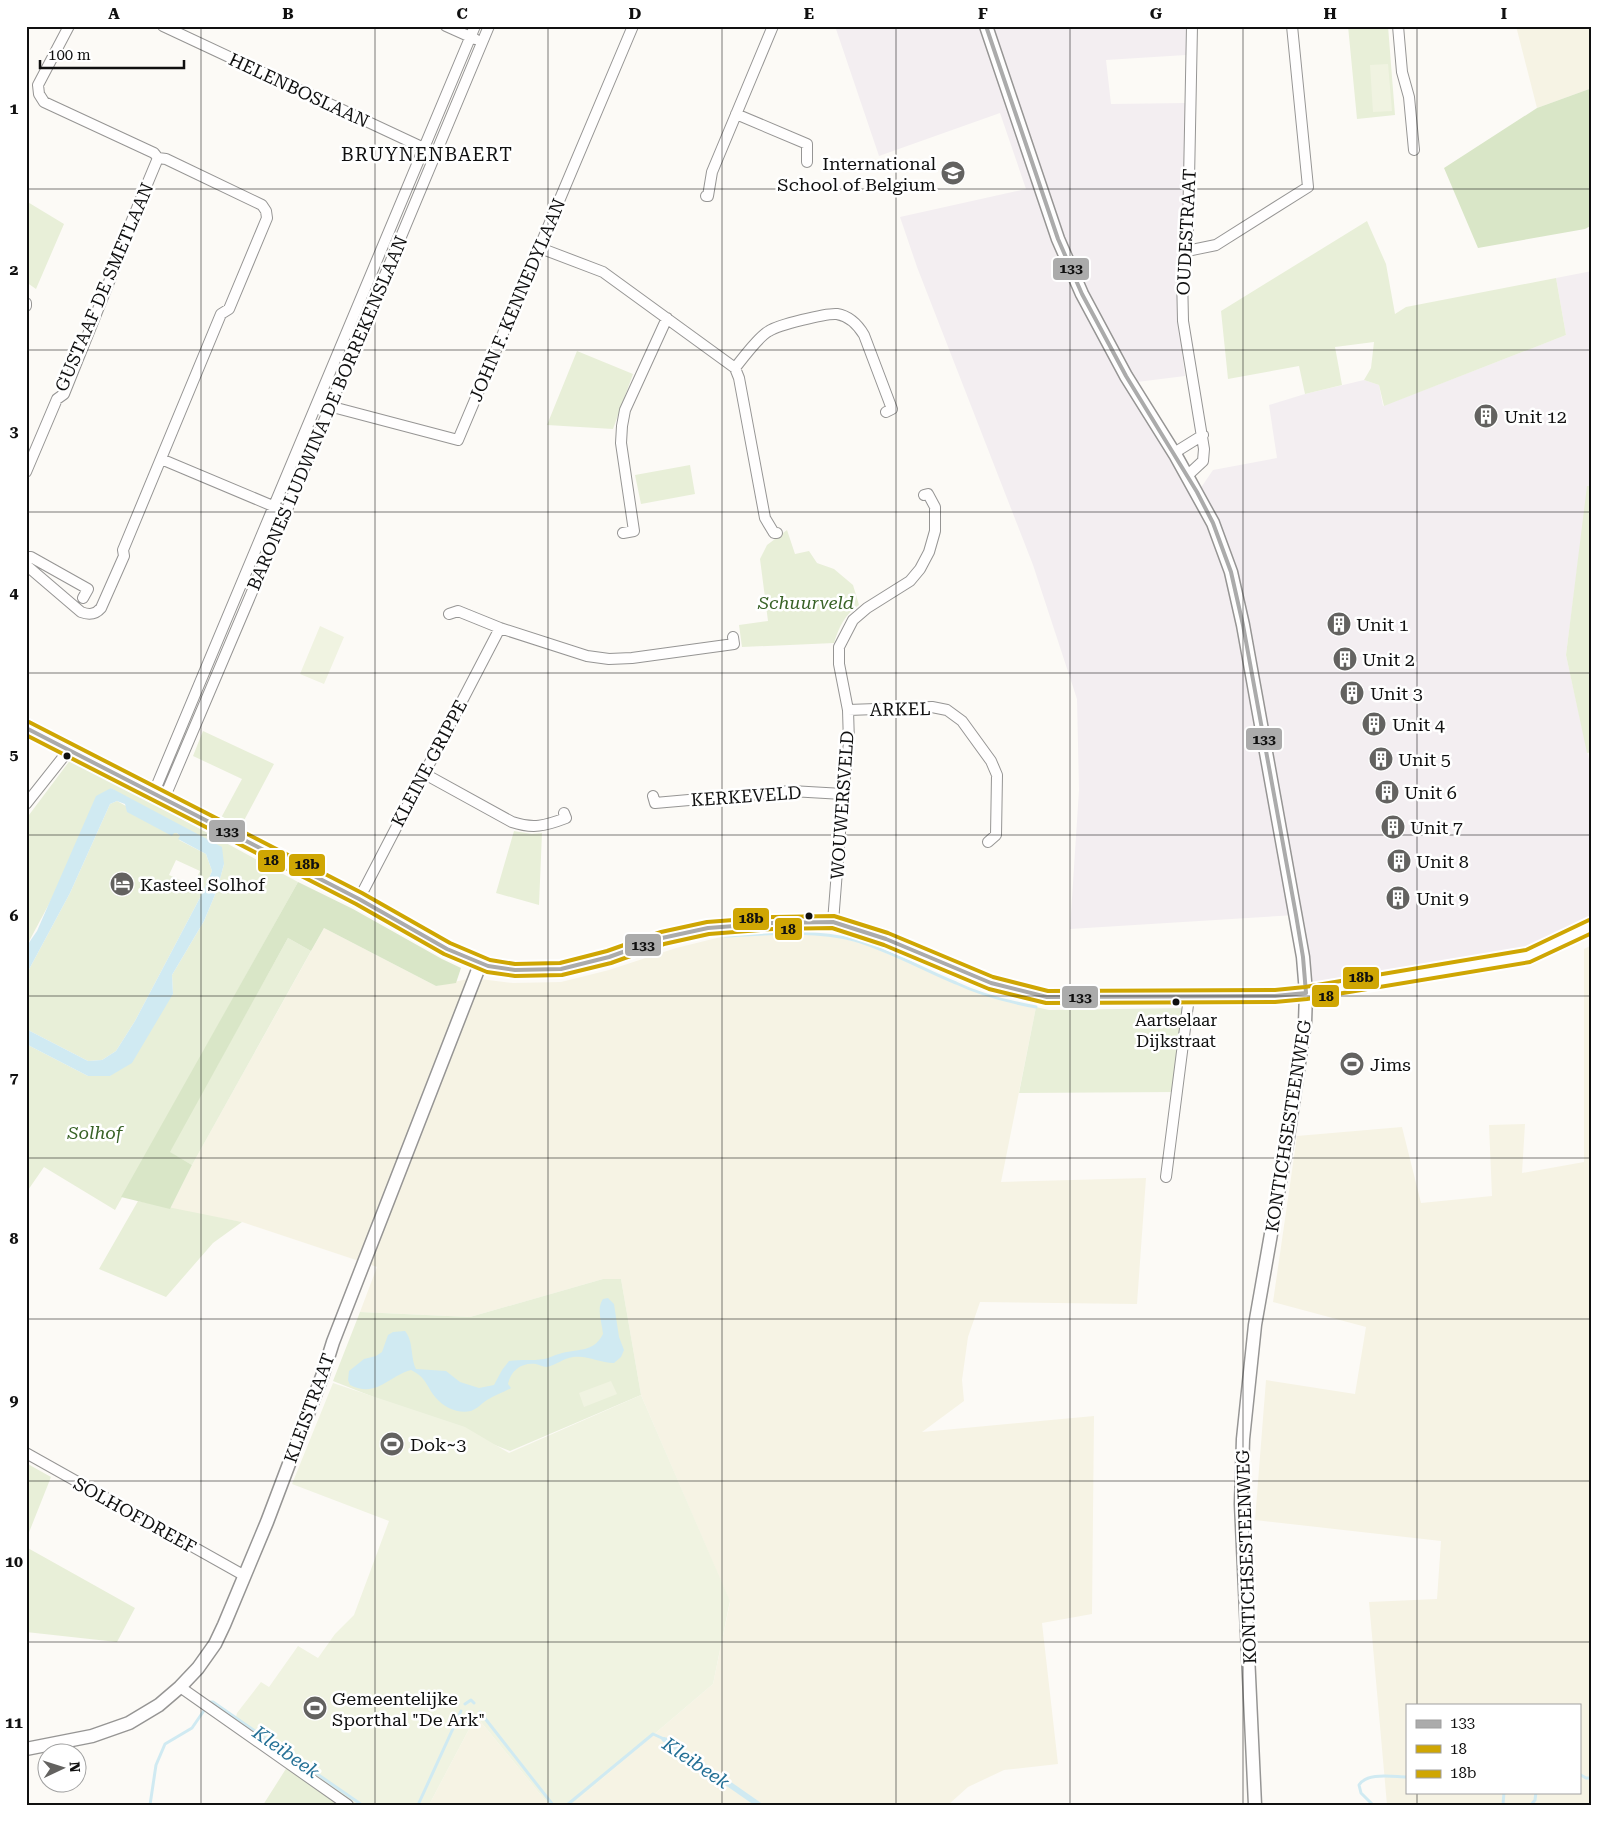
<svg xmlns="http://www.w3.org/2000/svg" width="1618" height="1831" font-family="'Roboto Serif',serif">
	<rect width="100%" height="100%" fill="#fcfaf6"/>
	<path fill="#f3eef1" d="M835,26H1186V55L1106,60L1111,104L1185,103L1183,231L1182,251L1176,274L1178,321L1185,376L1137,382L1198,492L1213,470L1277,458L1269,405L1305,394L1364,380L1379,385L1383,406L1566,335L1556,278L1592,271V486H1588L1566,655L1592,773V918L1528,956L1306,993L1296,915L1070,929L1079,790L1077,699L1033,565L917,267L900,217L1026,189L1000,113L879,156Z"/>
	<path fill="#f6f3e4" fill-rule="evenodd" d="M1516,26H1592V88L1537,108Z
		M324,928L436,986L472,978L513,983L561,982L609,970L676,948L725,936L801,934L827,935L865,944L958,984L1003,1000L1036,1007L1001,1182L1146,1178L1137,1304L980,1302L968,1337L962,1380L964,1401L922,1432L1094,1416L1092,1614L1042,1623L1058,1764L1004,1770L968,1787L948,1805H571L713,1684L730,1602L641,1395L621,1279H603L470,1317L360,1312L377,1267L242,1222L170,1209L192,1165Z
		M1592,945V1805H1387L1369,1602L1437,1599L1441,1541L1255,1520L1266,1380L1355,1394L1366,1327L1273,1302L1297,1136L1402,1127L1421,1203L1492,1196L1489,1125L1525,1124L1522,1173L1584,1162V949ZM1407,1705H1579V1792H1407Z
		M476,1716L549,1805H429Z"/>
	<path fill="#e8efd8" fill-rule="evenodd" d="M1348,26H1388L1395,115L1357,119Z
		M26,201L64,224L36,289L26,282Z
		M1367,221L1386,264L1395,314L1406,307L1556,278L1566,335L1384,406L1379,385L1364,380L1371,368L1374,342L1335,347L1342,385L1305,394L1299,366L1228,379L1221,311Z
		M577,351L633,374L613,429L547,425Z
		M690,465L695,494L641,504L635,475Z
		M1587,486H1592V752L1587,753L1566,655Z
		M787,530L795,554L809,551L817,563L834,569L853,585L859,605C845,614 839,627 834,643L742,647L739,625L768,621L760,559L767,545Z
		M203,731L274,764L240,828L221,818L242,779L193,756Z
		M71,759L298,882L115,1210L44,1167L26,1193V1044L88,1076H110L173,994L172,975L204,921L217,890L224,864L111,788L26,947V819Z
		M117,801L174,833H177L180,836L179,840L206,854L212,871L203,892L135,1021L116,1051L102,1060L88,1061L26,1029V975L70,893L110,804ZM176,860L200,871L193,886L169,875Z
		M514,831L532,834L542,833L539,905L496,893Z
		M288,938L311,951L192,1165L169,1152Z
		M1036,1007L1049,1010L1188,1008L1177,1092L1019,1093Z
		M138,1201L242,1222L213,1243L166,1297L99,1269Z
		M603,1279H621L641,1395L510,1451L333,1381L360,1312L470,1317Z
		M26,1463L51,1477L26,1540Z
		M26,1547L135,1608L117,1642L26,1632Z
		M289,1764L348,1805H263Z"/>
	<path fill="#d9e6c7" d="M1592,88V225L1585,229L1478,248L1444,168L1537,108Z
		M298,882L353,909L442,959L461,968L456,983L436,986L324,928L311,951L288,938L170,1152L192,1165L170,1209L121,1197Z"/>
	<path fill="#f0f3e1" d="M1388,64L1392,111L1373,112L1370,65Z
		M320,626L344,637L324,684L300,674Z
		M611,1381L617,1394L584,1407L579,1393Z
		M333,1383L465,1427L509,1453L641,1395L730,1601L713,1684L571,1805H549L476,1716L429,1805H348L234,1724L237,1713L261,1682L269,1687L298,1646L318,1658L335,1634L354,1615L389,1521L292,1484Z"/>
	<path fill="#d0eaf2" d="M111,788L222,847L224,864L217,890L204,921L172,975L173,994L132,1063L110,1076H88L26,1044V1029L88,1061L102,1060L116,1051L135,1021L203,892L212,871L206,854L178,839L180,836L177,833H174L172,836L127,812L125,804L117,801L110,804L70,893L26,975V947L37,931L96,796Z
		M608,1298L614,1304L619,1337L624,1350L621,1357L614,1363C600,1363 588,1355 573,1357C564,1358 556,1365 547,1367C544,1367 540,1365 536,1364C522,1362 511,1370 508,1384L511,1388C503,1393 495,1395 487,1400C482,1403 477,1409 471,1411C458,1414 445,1408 436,1398C426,1386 427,1378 411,1370C387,1377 377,1398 350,1385L348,1380L349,1371L364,1359L376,1356L382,1352L388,1335L393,1332L405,1331C414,1342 410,1357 416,1369L446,1371L460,1382L479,1388L494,1385L502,1370L509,1361C521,1359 533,1361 544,1359C550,1358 554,1355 559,1354C576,1348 593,1354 603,1334C602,1322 596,1309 603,1299Z
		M664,1737L668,1738L764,1805H754L662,1741L661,1738Z"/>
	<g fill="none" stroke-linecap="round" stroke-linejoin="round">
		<path stroke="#d0eaf2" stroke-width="3" d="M725,936C767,934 813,929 854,940C889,950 922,969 956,983C981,995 1009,1002 1036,1007
			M210,1702H213L362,1805
			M465,1704L471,1700L474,1703
			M480,1712L553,1805
			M1579,1774L1586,1778H1592
			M150,1805L156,1765L165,1744L192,1728L205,1709
			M418,1805L461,1711
			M567,1805L653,1734L664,1739
			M1373,1805L1361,1793L1359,1785C1367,1772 1393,1777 1407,1777
			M1503,1805L1504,1792
			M1531,1805L1535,1800L1536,1792"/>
		<defs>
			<path id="minor" d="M163,26L428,150
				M446,26L475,39
				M1398,26L1402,72L1409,97L1414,150
				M736,114L807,144V162
				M706,196H708L712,172L773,26
				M540,248L603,272L735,368L739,378L765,518L774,533H777
				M1187,251L1216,245L1308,187L1292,26
				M26,303V306
				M735,368C743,358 759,336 769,331C778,325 826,313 837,314C849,316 858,325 864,335L892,409L886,412
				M325,405L458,440L633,26
				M1174,453L1203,435
				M161,459L280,509
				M26,472L57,399L64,394L115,267V261L158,158
				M1188,475L1203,461L1204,449L1183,321L1182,274L1187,251L1188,231L1192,26
				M623,533L634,531L621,443L622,426L625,410L667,318
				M26,557H31L88,589L83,598
				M26,565L81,612C89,615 95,615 101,608L124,556L123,550L221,314L229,309L267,218L266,211L262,205L166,159L158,158L154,153L44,102L39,94L38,85L69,26
				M449,614L458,611L500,628L587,656L609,659L632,658L734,644L733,637
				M848,710L932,707L947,710L962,721L991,761L997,775L996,835L988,842
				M423,773L512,822C533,829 545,826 566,818L564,813
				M155,794L157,785L475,26
				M653,796L655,803L791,791L843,794
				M164,799L286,512L489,26
				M26,804L68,751
				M359,899L500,628
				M833,922L843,794L849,743L848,710L839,664V647L853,620L867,608L910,581L920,569L929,552L935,531V507L928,494L924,495
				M1166,1177L1189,997
				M26,1453L245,1576
				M180,1687L348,1805"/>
			<path id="tertiary" d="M986,26L1058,239L1082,294L1126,376L1176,456L1213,523L1231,572L1243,625L1303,957L1306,993L1305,1023L1288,1137L1255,1325L1243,1439L1241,1504L1255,1805
				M26,728L359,899L447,949L488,966L515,970L561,969L609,957L662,938L708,928L773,923L833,922L886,939L991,983L1047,997L1275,996L1306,993L1528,956L1592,926
				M26,1749L92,1736L129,1723L159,1705L180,1687L198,1668L215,1644L224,1625L267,1522L323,1374L333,1342L481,962"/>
		</defs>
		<use href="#minor" stroke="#969594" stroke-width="12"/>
		<use href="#tertiary" stroke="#969594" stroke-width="15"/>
		<use href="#minor" stroke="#fffefe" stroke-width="10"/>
		<use href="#tertiary" stroke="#fffefe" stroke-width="12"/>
		<defs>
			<path id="bus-1" d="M986,26L1058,239L1082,294L1126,376L1197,492L1213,523L1231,572L1243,625L1296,915L1303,957L1306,993
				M26,728L359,899L447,949L488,966L515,970L561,969L609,957L662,938L708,928L773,923L833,922L886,939L991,983L1047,997L1275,996L1306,993"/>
			<path id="bus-2" d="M26,735L356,904L444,954L487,972L515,976L562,975L611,963L664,944L709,934L773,929L832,928L884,945L989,989L1046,1003L1275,1002L1307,999L1530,962L1592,933"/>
			<path id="bus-3" d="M29,722L362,893L450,943L490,960L515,964L560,963L607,951L661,932L707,922L773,917L834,916L888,933L993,977L1048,991L1275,990L1305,987L1526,950L1589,920"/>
		</defs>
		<use href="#bus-1" stroke="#fff" stroke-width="8"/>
		<use href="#bus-2" stroke="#fff" stroke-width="8"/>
		<use href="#bus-3" stroke="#fff" stroke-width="8"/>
		<use href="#bus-1" stroke="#ababab" stroke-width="4"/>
		<use href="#bus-2" stroke="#cfa603" stroke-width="4"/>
		<use href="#bus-3" stroke="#cfa603" stroke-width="4"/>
	</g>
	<path fill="none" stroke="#101010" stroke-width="1" stroke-opacity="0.55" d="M201,26V1805M375,26V1805M548,26V1805M722,26V1805M896,26V1805M1070,26V1805M1243,26V1805M1417,26V1705M26,189H1592M26,350H1592M26,512H1592M26,673H1592M26,835H1592M26,996H1592M26,1158H1592M26,1319H1592M26,1481H1592M26,1642H1592M1417,1792V1805"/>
	<defs>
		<symbol id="school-disc" viewBox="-11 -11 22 22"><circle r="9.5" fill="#636260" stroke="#fff"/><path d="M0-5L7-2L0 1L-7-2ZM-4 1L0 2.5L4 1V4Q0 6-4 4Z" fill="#fff"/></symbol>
		<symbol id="building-disc" viewBox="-11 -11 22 22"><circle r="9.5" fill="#636260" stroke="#fff"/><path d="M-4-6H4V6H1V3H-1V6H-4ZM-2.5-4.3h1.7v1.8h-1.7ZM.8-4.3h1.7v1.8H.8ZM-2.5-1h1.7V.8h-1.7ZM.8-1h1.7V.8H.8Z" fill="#fff"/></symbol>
		<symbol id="hotel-disc" viewBox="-11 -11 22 22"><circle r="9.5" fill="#636260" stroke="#fff"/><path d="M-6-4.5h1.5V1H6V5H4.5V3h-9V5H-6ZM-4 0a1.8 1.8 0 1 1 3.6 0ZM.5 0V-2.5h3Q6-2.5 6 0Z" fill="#fff"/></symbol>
		<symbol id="stadium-disc" viewBox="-11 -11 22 22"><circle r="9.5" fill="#636260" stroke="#fff"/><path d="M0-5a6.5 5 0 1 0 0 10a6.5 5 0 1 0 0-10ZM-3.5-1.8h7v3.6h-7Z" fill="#fff"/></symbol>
	</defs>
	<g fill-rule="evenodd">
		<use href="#school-disc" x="939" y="159" width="28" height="28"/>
		<use href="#building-disc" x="1472" y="402" width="28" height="28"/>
		<use href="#building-disc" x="1325" y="610" width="28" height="28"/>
		<use href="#building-disc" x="1331" y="645" width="28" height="28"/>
		<use href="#building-disc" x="1338" y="679" width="28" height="28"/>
		<use href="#building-disc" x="1360" y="710" width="28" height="28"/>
		<use href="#building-disc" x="1367" y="745" width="28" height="28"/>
		<use href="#building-disc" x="1373" y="778" width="28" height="28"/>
		<use href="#building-disc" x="1379" y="813" width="28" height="28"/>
		<use href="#building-disc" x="1385" y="847" width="28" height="28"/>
		<use href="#hotel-disc" x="108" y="870" width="28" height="28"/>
		<use href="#building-disc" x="1384" y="884" width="28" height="28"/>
		<use href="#stadium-disc" x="1338" y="1050" width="28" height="28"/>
		<use href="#stadium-disc" x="378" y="1430" width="28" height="28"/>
		<use href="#stadium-disc" x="301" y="1694" width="28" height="28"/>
	</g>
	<g fill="#101010" stroke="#fff" stroke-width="2">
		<circle cx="67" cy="756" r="4.5"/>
		<circle cx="809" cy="916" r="4.5"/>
		<circle cx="1176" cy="1002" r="4.5"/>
	</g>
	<g text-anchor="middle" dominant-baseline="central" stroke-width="5" stroke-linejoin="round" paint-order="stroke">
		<g font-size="17" fill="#101010" stroke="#fff">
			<text x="1176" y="1020">Aartselaar<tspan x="1176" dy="21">Dijkstraat</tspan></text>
		</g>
		<g font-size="18" fill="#101010" stroke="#fff">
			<text transform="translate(299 90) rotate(25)">HELENBOSLAAN</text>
			<text transform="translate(1186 232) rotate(-87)">OUDESTRAAT</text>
			<text transform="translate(104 287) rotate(-67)">GUSTAAF DE SMETLAAN</text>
			<text transform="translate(517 300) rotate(-67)">JOHN F. KENNEDYLAAN</text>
			<text transform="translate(327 413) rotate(-67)">BARONES LUDWINA DE BORREKENSLAAN</text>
			<text transform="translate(900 709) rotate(-1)">ARKEL</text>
			<text transform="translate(429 763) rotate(-62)">KLEINE GRIPPE</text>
			<text transform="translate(746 796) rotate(-4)">KERKEVELD</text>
			<text transform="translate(842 805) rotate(-86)">WOUWERSVELD</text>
			<text transform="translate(1288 1126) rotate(-81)">KONTICHSESTEENWEG</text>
			<text transform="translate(309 1408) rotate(-70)">KLEISTRAAT</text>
			<text transform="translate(135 1515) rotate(29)">SOLHOFDREEF</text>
			<text transform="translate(1246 1557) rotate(-92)">KONTICHSESTEENWEG</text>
		</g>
		<g font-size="18" fill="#101010" stroke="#fff" text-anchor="start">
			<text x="936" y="163" text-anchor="end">International<tspan x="936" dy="21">School of Belgium</tspan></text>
			<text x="1504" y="416">Unit 12</text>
			<text x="1356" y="624">Unit 1</text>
			<text x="1362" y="659">Unit 2</text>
			<text x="1370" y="693">Unit 3</text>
			<text x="1392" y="724">Unit 4</text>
			<text x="1398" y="759">Unit 5</text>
			<text x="1404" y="792">Unit 6</text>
			<text x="1410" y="827">Unit 7</text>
			<text x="1416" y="861">Unit 8</text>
			<text x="140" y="884">Kasteel Solhof</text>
			<text x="1416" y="898">Unit 9</text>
			<text x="1370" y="1064">Jims</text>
			<text x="410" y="1444">Dok~3</text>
			<text x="332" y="1698">Gemeentelijke<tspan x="332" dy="21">Sporthal "De Ark"</tspan></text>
		</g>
		<g font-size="18" font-style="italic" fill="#386226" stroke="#fff">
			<text x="806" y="602">Schuurveld</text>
			<text x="95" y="1132">Solhof</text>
		</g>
		<g font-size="19" letter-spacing="1" fill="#101010" stroke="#fff">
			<text x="427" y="154">BRUYNENBAERT</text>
		</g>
		<g font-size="19" font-style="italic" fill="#247096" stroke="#fff">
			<text transform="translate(286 1752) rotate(35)">Kleibeek</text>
			<text transform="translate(696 1763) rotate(34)">Kleibeek</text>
		</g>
	</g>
	<g stroke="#fff" stroke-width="2">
		<rect x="1052" y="257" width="38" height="24" rx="5" fill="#ababab"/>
		<rect x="1245" y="727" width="38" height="24" rx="5" fill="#ababab"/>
		<rect x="208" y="819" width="38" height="24" rx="5" fill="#ababab"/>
		<rect x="257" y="849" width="29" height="24" rx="5" fill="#cfa603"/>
		<rect x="288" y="853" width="38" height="24" rx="5" fill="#cfa603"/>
		<rect x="732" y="907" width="38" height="24" rx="5" fill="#cfa603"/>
		<rect x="774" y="917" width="29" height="24" rx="5" fill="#cfa603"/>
		<rect x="624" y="933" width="38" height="24" rx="5" fill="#ababab"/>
		<rect x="1342" y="966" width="38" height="24" rx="5" fill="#cfa603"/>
		<rect x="1311" y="984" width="29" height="24" rx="5" fill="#cfa603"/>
		<rect x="1061" y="985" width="38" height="24" rx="5" fill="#ababab"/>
	</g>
	<g font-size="14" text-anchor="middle" font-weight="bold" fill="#111">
		<text x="1071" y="273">133</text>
		<text x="1264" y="744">133</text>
		<text x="227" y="836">133</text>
		<text x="271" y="865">18</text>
		<text x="307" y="869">18b</text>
		<text x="751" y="923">18b</text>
		<text x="788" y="934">18</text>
		<text x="643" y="950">133</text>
		<text x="1361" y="982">18b</text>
		<text x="1326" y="1001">18</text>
		<text x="1080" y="1002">133</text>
	</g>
	<rect width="1618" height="1831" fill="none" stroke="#ffffff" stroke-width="55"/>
	<rect x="1406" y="1704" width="175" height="90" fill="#ffffff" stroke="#9f9f9f"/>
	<rect x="1416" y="1720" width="25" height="8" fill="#ababab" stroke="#9f9f9f"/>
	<text x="1450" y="1728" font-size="15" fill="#101010">133</text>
	<rect x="1416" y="1745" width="25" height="8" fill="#cfa603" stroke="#9f9f9f"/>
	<text x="1450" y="1754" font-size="15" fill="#101010">18</text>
	<rect x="1416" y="1770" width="25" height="8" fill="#cfa603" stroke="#9f9f9f"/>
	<text x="1450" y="1778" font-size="15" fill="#101010">18b</text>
	<g transform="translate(62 1768) rotate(86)"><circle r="24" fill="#ffffff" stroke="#9f9f9f"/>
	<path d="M0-4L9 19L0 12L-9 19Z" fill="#636260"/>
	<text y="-8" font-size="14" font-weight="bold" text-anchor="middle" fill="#101010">N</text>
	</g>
	<path d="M40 60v8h144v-8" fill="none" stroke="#101010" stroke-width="2.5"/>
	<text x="48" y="60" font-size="15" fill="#101010" stroke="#ffffff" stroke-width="4" paint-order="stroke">100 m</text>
	<rect x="28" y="28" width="1562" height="1776" fill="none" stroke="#101010" stroke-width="2"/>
	<g font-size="16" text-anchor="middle" font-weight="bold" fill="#101010">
		<text x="114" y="19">A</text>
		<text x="288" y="19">B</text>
		<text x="462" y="19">C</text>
		<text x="635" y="19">D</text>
		<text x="809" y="19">E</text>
		<text x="983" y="19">F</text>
		<text x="1156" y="19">G</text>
		<text x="1330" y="19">H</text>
		<text x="1504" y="19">I</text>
		<text x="14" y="114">1</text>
		<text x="14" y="275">2</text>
		<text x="14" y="437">3</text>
		<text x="14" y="598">4</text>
		<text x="14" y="760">5</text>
		<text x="14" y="921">6</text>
		<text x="14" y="1083">7</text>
		<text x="14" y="1244">8</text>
		<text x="14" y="1406">9</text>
		<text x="14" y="1567">10</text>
		<text x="14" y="1728">11</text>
	</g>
</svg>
